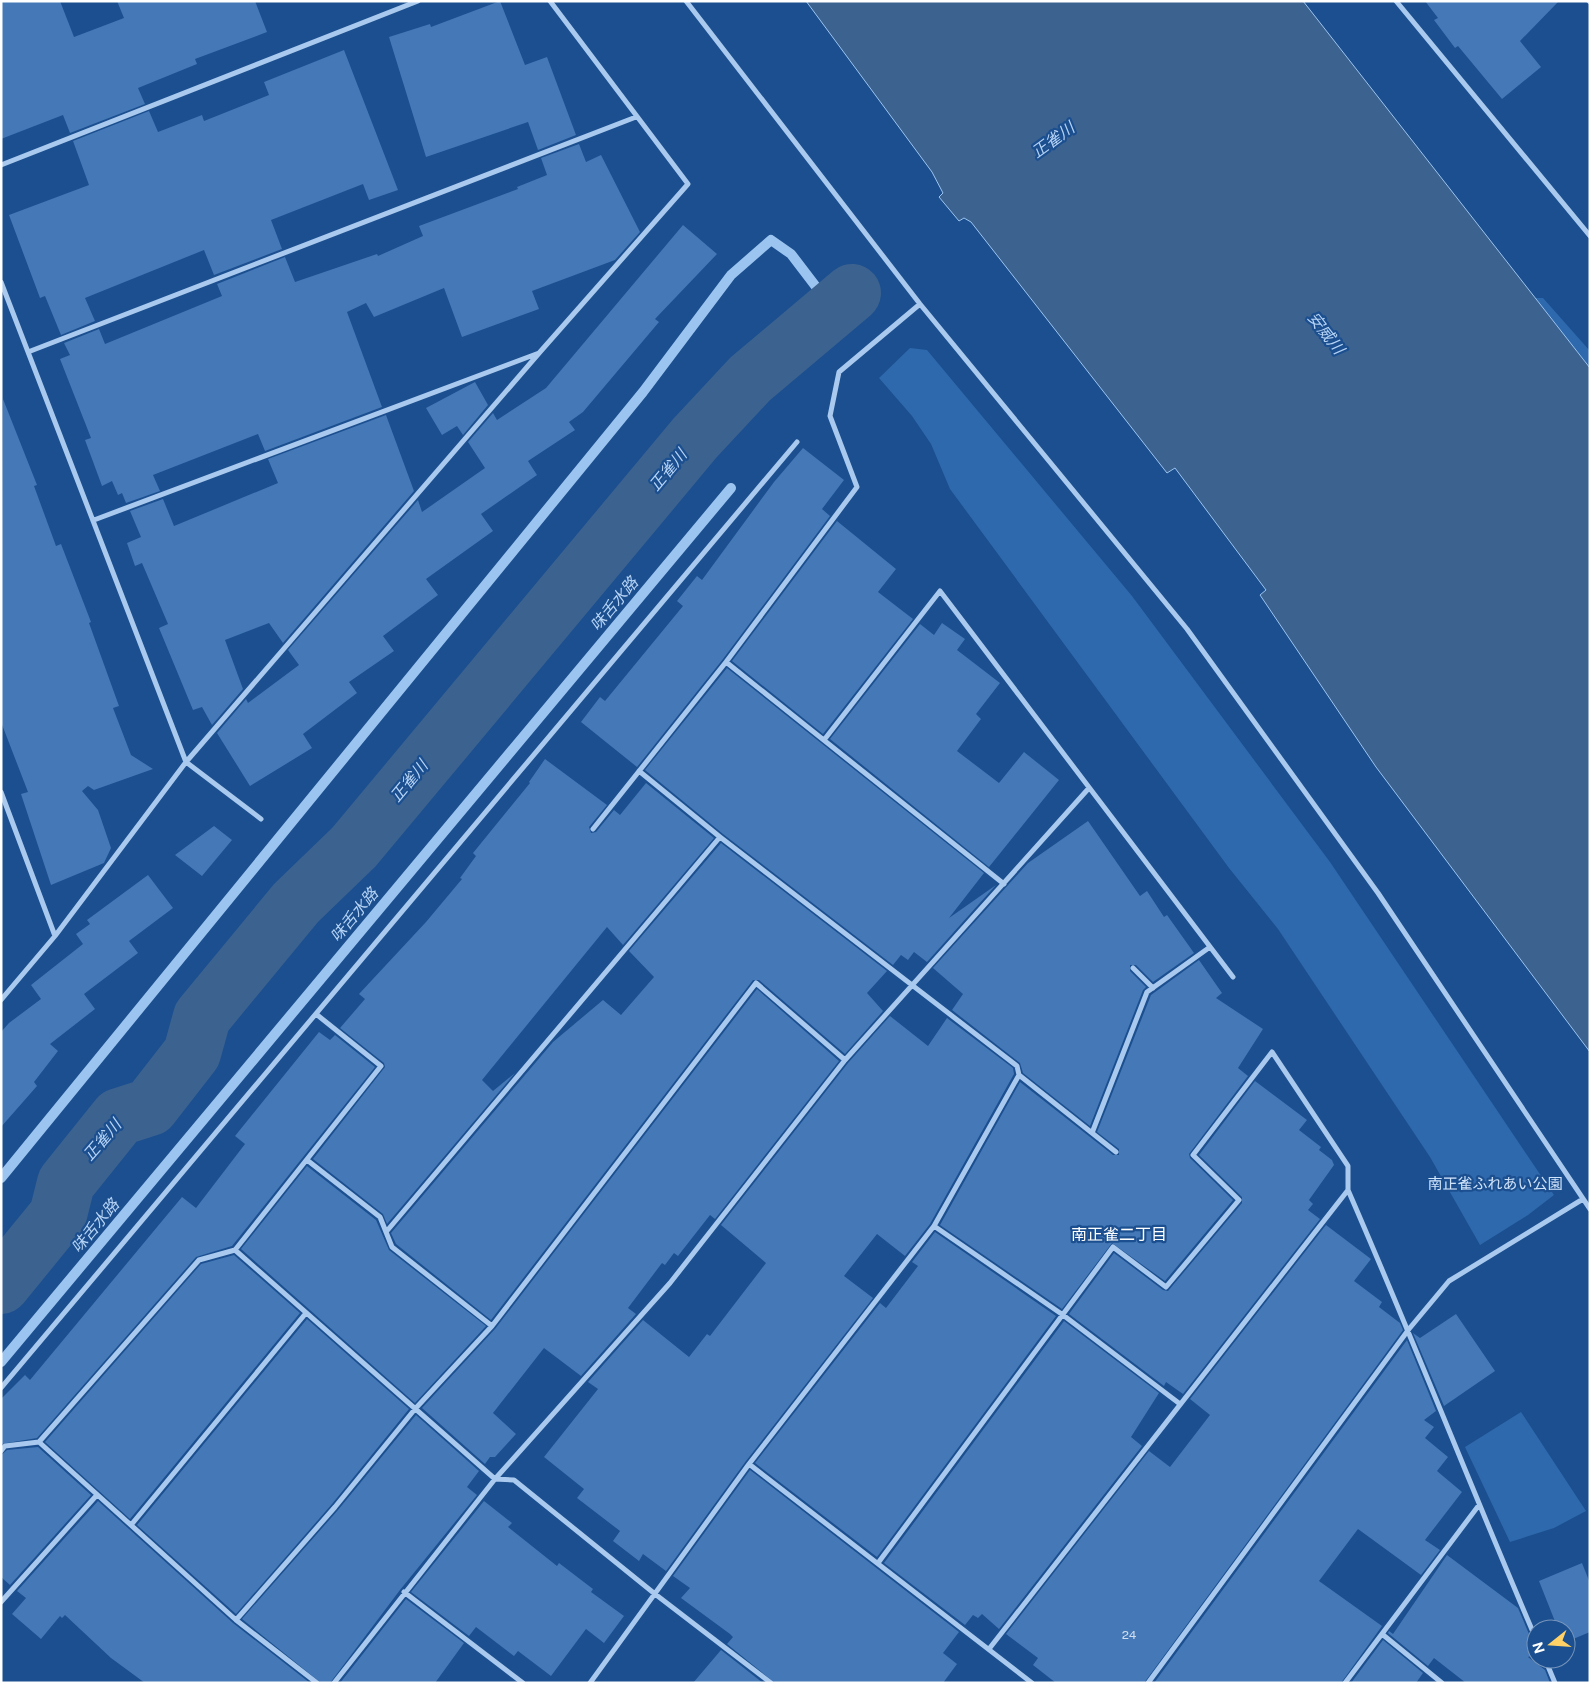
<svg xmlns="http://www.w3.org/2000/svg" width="1591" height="1684" font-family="'Public Sans','Noto Sans JP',sans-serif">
	<rect width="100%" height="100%" fill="#1b4f8f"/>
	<path fill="#2e69ad" d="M1535,298H1543L1590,351V368Z
		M910,348L927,350L1132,596L1330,862L1554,1195L1528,1215L1480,1245L1430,1157L1278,929L1229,868L950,489L931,444L912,416L879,378Z
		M1521,1412L1586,1511L1554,1528L1510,1542L1465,1447Z"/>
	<path fill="#3c6290" stroke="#9cc4f0" d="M806,1H1303L1590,368V1052L1376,767L1260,595L1266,590L1175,468L1167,473L971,222L964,218L959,221L939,197L943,193L932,172Z"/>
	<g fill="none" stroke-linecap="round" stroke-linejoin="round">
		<path stroke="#9cc4f0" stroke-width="10" d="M1,1178L643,392L731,275L771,240L791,254L833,309
			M1,1362L731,488"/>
		<path stroke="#3c6290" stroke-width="58" d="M1,1285L58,1215L66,1183L119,1117L150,1107L192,1053L202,1017L296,903L354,847L695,438L750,379L852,293"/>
	</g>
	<path fill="#4478b7" d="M1,1H60L74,37L124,18L117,1H255L267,32L195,59L197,64L138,88L145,104L70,133L63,115L1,139Z
		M500,1L525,65L547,57L576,135L538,150L528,122L426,157L389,37L430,24L431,27Z
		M1425,1H1559L1520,41L1541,67L1502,99L1458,46L1455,48L1434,20L1438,18Z
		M344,50L398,190L369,200L363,184L271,220L282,249L214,275L204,250L85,298L95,321L61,335L45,296L40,298L9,215L89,185L73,141L149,111L158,132L202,115L204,121L269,95L264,82Z
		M579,144L586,162L601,155L640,232L615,260L532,291L539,309L462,337L444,288L374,317L366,303L347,312L382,407L265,451L258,434L153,475L160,491L126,503L122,493L118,495L112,481L102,486L85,440L91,438L60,359L70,355L64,343L99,329L105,344L222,296L217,284L285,257L295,282L377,254L378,256L423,236L419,226L518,189L517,187L547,175L541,158Z
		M683,225L717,254L655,319L659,322L583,412L569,422L575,430L528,461L537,475L481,514L493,531L426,579L438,595L383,636L394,651L349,682L357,693L303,734L312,748L250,786L217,733L246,699L248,703L299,665L288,650L418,500L422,512L485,468L468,442L493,413L497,420L546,388Z
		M475,382L488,405L463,435L457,426L442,435L426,408Z
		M3,399L37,485L34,486L56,546L61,544L91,622L89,623L119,706L113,708L131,755L153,769L94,790L88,786L82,791L98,810L111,848L104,863L51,885L21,794L28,792L1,722Z
		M386,415L414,491L283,643L269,623L225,640L243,689L212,725L202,707L193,710L159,628L168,624L142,563L135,566L127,543L141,537L130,511L163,499L174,526L278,483L268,459Z
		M803,448L844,480L822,509L830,516L723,659L637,767L581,722L600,697L605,701L683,606L677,601L697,576L702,580L774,482Z
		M837,521L896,569L878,592L913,619L823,734L732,661Z
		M942,623L965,639L957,650L1000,683L976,714L981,719L957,751L999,783L1024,752L1059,780L989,867L830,739L920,624L934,635Z
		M727,668L984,873L949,918L996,885L927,962L914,952L908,960L901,955L893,965L723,834L645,770Z
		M545,759L607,805L589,827L591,833L596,832L614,810L620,815L646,783L714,838L623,945L607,927L482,1080L493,1091L515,1073L387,1224L383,1214L313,1159L385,1067L384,1063L340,1028L365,999L359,994L426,922L462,879L460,878L476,856L473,853L530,783L529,782Z
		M1088,821L1140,896L1147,891L1164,917L1167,915L1194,953L1153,982L1136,965H1130V971L1146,987L1143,990L1090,1126L1023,1073L1020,1063L952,1010L963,994L933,968L1028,863Z
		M214,826L232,840L202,876L175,855Z
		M721,843L887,971L867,993L883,1011L845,1054L759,980H753L491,1320L396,1244L391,1233L553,1042L603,1000L621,1015L654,977L629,951Z
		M148,875L173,908L129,941L138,953L84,994L95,1009L50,1044L58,1051L34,1082L37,1086L1,1127V1032L9,1023L41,999L31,985L83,944L76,934L90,924L87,920Z
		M1199,960L1222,993L1216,998L1263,1029L1238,1068L1248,1076L1189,1154L1190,1158L1233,1200L1165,1281L1112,1243L1062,1309L940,1225L1020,1082L1113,1155H1119V1149L1097,1132L1151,995Z
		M757,989L839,1061L715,1219L710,1215L678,1256L674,1253L665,1265L662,1263L628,1308L636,1314L581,1376L544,1348L493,1413L516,1434L495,1457H490L485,1464L422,1408L495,1329Z
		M890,1016L928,1046L947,1018L1013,1068L1014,1074L930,1224L905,1256L877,1234L844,1276L873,1298L746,1461L666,1571L643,1554L639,1561L613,1541L620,1531L577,1498L584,1489L544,1457L598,1389L588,1382L643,1320L689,1357L707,1334L710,1336L766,1263L721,1225L848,1063Z
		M319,1032L330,1040L335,1035L375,1067L232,1246L196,1257L37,1438L1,1444V1399L25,1375L30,1380L182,1197L196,1208L245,1144L235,1136Z
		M1255,1081L1307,1120L1299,1130L1321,1147L1319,1150L1332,1160L1334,1165L1309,1200L1313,1204L1308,1210L1320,1219L1183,1394L1166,1382L1164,1386L1069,1314L1114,1253L1163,1290L1168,1291L1242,1203V1197L1199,1155Z
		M307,1166L376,1220L389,1250L486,1326L415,1403L241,1249Z
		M1326,1225L1371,1259L1354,1281L1382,1302L1379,1307L1400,1323L1403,1330L1144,1683H1056L1033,1665L1038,1658L1006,1634L1149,1451L1170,1467L1210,1415L1190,1399Z
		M935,1232L1056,1316L877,1557L755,1463L880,1303L886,1308L918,1266L912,1262Z
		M234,1255L300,1313L130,1519L45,1442L201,1264Z
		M1456,1314L1495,1371L1444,1406L1413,1333L1420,1338Z
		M307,1319L409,1409L332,1504L236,1614L137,1525Z
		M1064,1321L1159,1393L1131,1437L1142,1446L999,1629L982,1614L978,1618L973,1615L965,1625L884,1563Z
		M1407,1340L1436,1411L1424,1420L1434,1427L1425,1438L1448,1457L1437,1471L1462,1492L1425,1540L1440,1550L1421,1575L1358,1529L1319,1581L1382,1626L1341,1683H1154Z
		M416,1415L479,1471L467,1487L477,1495L400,1590L330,1683H321L242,1619L338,1510Z
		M38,1447L91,1495L10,1585L1,1577V1455L7,1450Z
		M750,1470L959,1632L943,1653L957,1664L943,1683H775L727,1644L733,1637L730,1634L681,1598L690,1588L673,1576Z
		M98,1501L233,1623L310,1683H145L111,1658L65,1615L62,1618L60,1616L41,1639L12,1614L26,1598L17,1591Z
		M484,1501L512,1523L508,1527L557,1566L559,1563L593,1589L591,1592L624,1616L604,1643L586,1629L551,1676L518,1651L514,1656L476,1627L469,1636L411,1592Z
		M1447,1555L1518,1608L1532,1641L1536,1643V1654L1528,1657L1545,1670L1550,1683H1466L1434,1658L1428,1666L1388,1633L1389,1631L1393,1634Z
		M1582,1563L1590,1583V1632L1566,1642V1629H1558L1539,1581Z
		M406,1599L464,1643L435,1683H340Z
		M1383,1640L1423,1673L1416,1683H1351Z
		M721,1650L763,1683H693Z"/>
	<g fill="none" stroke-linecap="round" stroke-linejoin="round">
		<path stroke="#a9c9ee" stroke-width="5" d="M686,1L920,304L1187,629L1378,893L1590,1209
			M1396,1L1590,236
			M1589,1L1590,2
			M1,165L418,1
			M1,282L186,762L261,819
			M28,352L636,117
			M94,520L539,353
			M726,662L1004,884
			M824,740L940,591L1233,977
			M639,771L720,837L1017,1066L1019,1075L1116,1152
			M1,792L55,936
			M593,829L726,662L857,487L830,416L839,372L920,304
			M1133,968L1153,988
			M1,1000L55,936L186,762L540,352L688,184L550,1
			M1092,1133L1147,992L1210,947
			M307,1160L380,1217L392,1247L492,1326
			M934,1226L1063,1315L1180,1404
			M386,1232L720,837
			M235,1250L495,1479L514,1480L655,1594L771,1683
			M1,1388L797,442
			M39,1442L236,1620L317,1683
			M1,1451L5,1446L39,1442L199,1260L235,1250L381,1066L316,1014
			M749,1464L1032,1683
			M131,1525L306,1313
			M878,1563L1113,1247L1166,1287L1239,1200L1193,1155L1272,1052L1348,1166V1190C1413,1339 1472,1490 1536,1639
			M404,1592L523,1683
			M1,1602L96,1496
			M236,1620L335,1507L415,1409L492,1326L756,983L845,1060
			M1382,1634L1442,1683
			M989,1649L1348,1190
			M1545,1659L1555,1683
			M334,1683L495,1479L670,1283L845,1060L1089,788
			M590,1683L749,1464L934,1226L1019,1075
			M1148,1683L1409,1329L1449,1281L1583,1199
			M1345,1683L1479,1505"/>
	</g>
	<g text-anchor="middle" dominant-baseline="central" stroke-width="4.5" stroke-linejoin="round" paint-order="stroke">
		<g font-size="12" fill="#d0dded">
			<text x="1129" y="1635">24</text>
		</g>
		<g font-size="15" fill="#cfe3fa" stroke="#1b4f8f">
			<text x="1495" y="1183">南正雀ふれあい公園</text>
		</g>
		<g font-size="16" font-style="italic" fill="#b5d3f5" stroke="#1b4f8f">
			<text transform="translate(1053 140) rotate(-36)">正雀川</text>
			<text transform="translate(1326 333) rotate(52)">安威川</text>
			<text transform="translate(668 470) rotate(-50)">正雀川</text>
			<text transform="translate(614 604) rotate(-50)">味舌水路</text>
			<text transform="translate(409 781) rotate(-50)">正雀川</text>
			<text transform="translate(354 915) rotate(-50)">味舌水路</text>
			<text transform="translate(102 1140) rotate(-49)">正雀川</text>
			<text transform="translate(95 1226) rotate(-50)">味舌水路</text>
		</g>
		<g font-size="16" fill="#fff" stroke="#1b4f8f">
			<text x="1119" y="1234">南正雀二丁目</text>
		</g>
	</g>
	<rect width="1591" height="1684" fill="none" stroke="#ffffff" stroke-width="5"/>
	<g transform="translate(1551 1644) rotate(253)"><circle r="24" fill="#1b4f8f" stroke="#7695bc"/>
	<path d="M0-4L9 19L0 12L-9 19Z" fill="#ffd166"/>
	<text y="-8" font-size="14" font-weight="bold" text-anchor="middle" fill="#ffffff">N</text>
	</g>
</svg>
